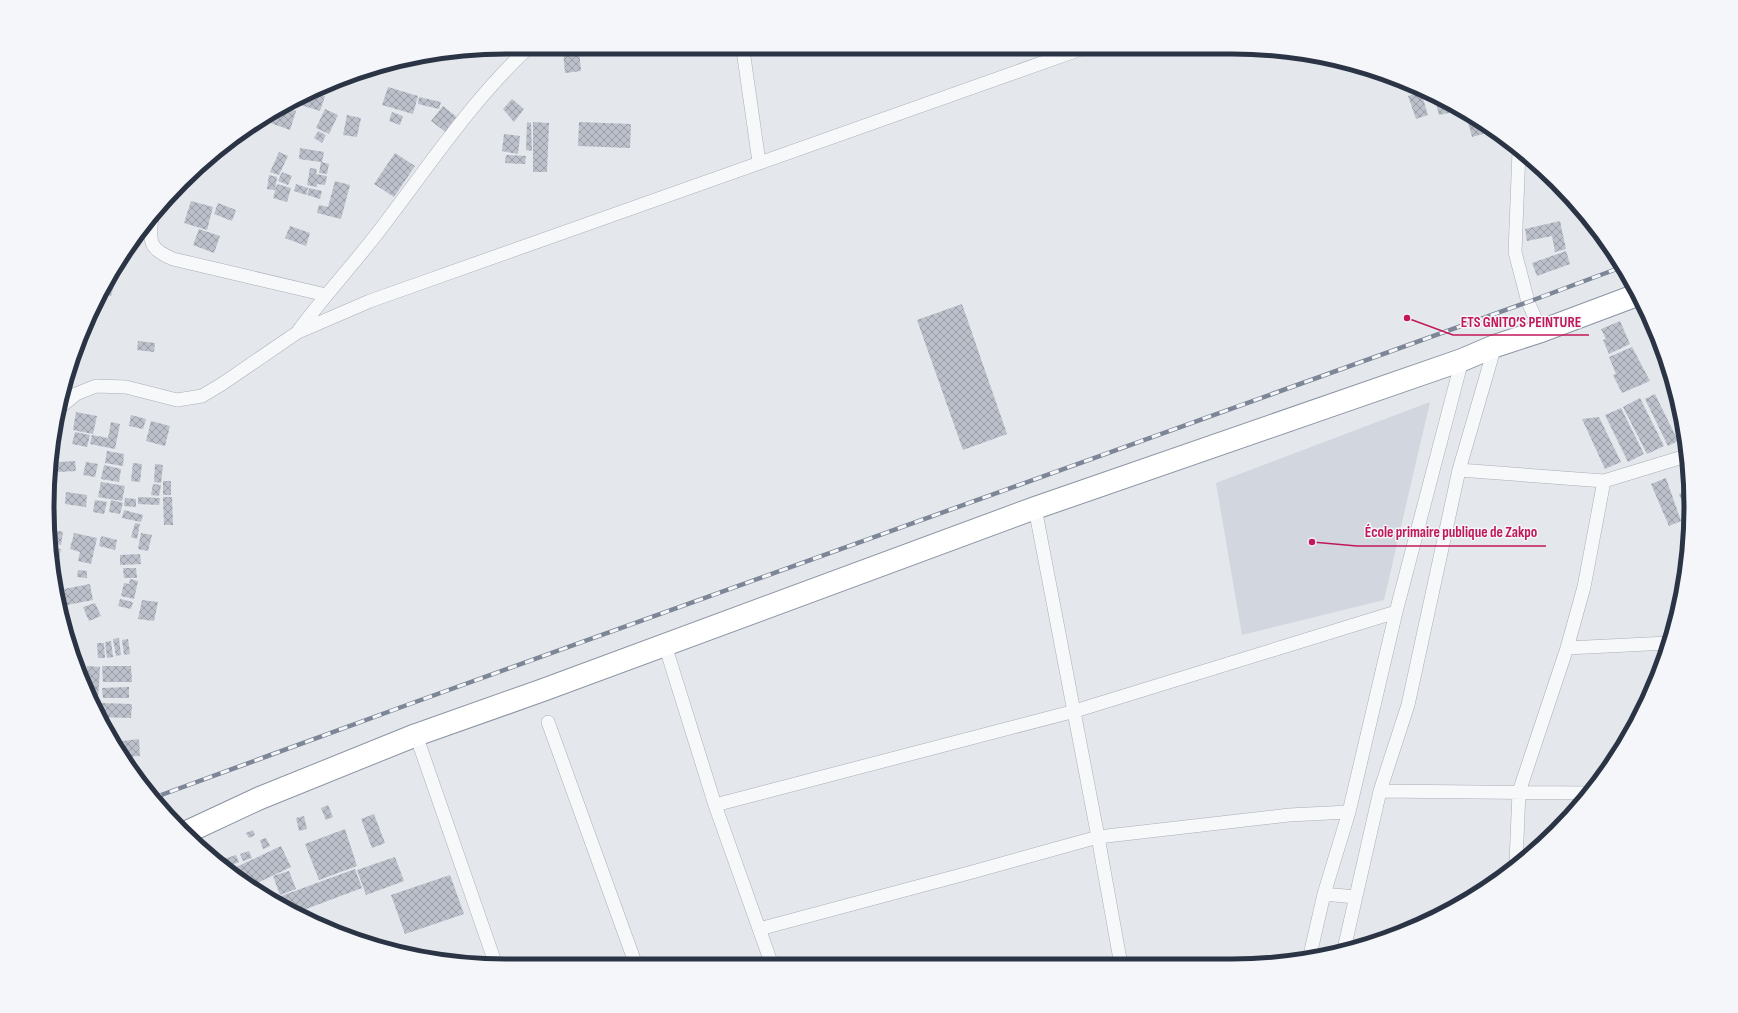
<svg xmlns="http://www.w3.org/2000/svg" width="1738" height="1013" font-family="'Sofia Sans Condensed',sans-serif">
	<defs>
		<pattern id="building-cross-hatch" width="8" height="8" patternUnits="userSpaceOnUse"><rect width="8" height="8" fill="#bbc0ca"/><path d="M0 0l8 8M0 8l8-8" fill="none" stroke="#989da6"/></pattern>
	</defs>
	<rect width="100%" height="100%" fill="#e4e7ec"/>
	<path fill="#d2d6de" d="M1430,402L1384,600L1242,635L1216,483Z"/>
	<path fill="url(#building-cross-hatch)" d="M579,50L581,71L565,73L563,51Z
		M388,87L418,96L413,114L382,105Z
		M310,92L325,96L320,111L291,102Z
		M1421,92L1428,115L1416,119L1408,96Z
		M419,97L441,102L439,109L418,104Z
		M512,99L524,109L514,122L503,109Z
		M1435,99L1457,110L1458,111L1439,115Z
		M443,106L458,118L447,133L431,121Z
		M283,107L296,111L290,130L262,120Z
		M325,109L338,115L329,134L316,128Z
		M392,112L403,116L400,125L389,121Z
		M1466,114L1487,124L1490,132L1472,137Z
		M347,115L361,118L357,137L343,135Z
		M527,122L531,123L532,151L526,150Z
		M533,122L549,123L547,172H533Z
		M579,122L631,124L630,148L578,146Z
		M318,131L326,135L322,143L314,138Z
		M504,134L520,136L518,154L502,151Z
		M300,148L324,152L322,162L329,164L327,174L319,173L321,162L299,159Z
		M279,152L288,156L279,175L270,172Z
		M395,153L415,166L394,197L374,184Z
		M506,155L526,156L525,164L505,163Z
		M310,168L317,169L316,174L327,176L325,185L317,184V187L307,185Z
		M282,172L292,176L288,185L278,181Z
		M269,175L277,177L275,190L267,189Z
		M335,181L350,185L341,219L317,213L319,205L328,207Z
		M277,184L291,188L287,202L273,198Z
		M296,184L308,188L306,195L294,191Z
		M309,188L322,191L320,199L307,195Z
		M191,201L213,207L207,230L184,223Z
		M218,203L236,210L232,221L214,214Z
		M1560,221L1566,249L1555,252L1552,236L1527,241L1525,229Z
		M290,226L310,233L306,246L285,238Z
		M199,229L220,236L214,253L193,245Z
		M1566,251L1570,264L1537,276L1532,263Z
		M113,271L118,272L111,296L100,293Z
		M962,304L1007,434L963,450L917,320Z
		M1620,321L1630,344L1609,354L1603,340L1606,339L1601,329Z
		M138,341L155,343L154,352L137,350Z
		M1632,347L1650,381L1622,393L1613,375L1616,374L1609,357Z
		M1655,394L1678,441L1668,446L1645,399Z
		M1640,398L1664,446L1647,454L1623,407Z
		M1621,408L1644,454L1628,462L1605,415Z
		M76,412L97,416L93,434L73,430Z
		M131,415L146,419L143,429L129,426Z
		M1599,417L1621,462L1605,469L1582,419Z
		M151,421L170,426L165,446L146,441Z
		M111,422L120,424L115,449L90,444L92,435L108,438Z
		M75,432L90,435L87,447L72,444Z
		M107,451L124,454L123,466L105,463Z
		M75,461L76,471L58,472V462Z
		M86,462L98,464L95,477L83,475Z
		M133,463L142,464L140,482L131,481Z
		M50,464L57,466L52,483L50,482Z
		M155,464L163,465L161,483L154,482Z
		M104,465L121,469L119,482L101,479Z
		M1666,478L1681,521L1669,526L1651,484Z
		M163,481H171V495H163Z
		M101,482L125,486L122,501L98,497Z
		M153,484L161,485L159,496L151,495Z
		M1689,489L1691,506L1690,515L1688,516L1679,494Z
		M66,492L87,495L86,507L65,504Z
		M138,497L160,498L159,505L138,504Z
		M163,497H172L173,525H164Z
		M125,498L136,499V507L124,506Z
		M95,500L107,502L104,514L93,512Z
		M111,500L123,503L120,514L109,512Z
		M124,510L143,515L141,522L122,518Z
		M135,523L140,524L137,539L131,537Z
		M48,529L63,532L61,545L49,543Z
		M74,533L97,538L91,564L78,561L80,552L70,549Z
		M141,533L152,535L148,551L138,549Z
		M101,536L117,540L115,550L99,546Z
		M49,546L61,549L58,563L51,561Z
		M140,554L141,564L120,565V555Z
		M123,568H136L137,578H124Z
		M78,570L87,571V578L77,577Z
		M130,579L138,581L134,599L121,596L124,583L129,584Z
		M90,584L93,600L67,605L64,589Z
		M120,599L133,602L131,609L118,606Z
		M142,600L158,602L154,621L138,619Z
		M95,603L101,616L89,621L83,607Z
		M119,638L121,655L116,656L113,639Z
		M128,639L130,654L124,655L122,640Z
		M111,641L113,657L107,658L105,642Z
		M97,643H104L105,658H98Z
		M87,666L100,667L98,700L91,699V692L86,690Z
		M102,666H131L132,682H103Z
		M129,687V698H103L102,688Z
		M99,703L132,704L131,718L99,717Z
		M139,739L140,756L124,757L114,744V742Z
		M328,805L333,817L326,820L321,808Z
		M374,814L385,843L372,848L361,819Z
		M304,816L307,829L299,831L296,818Z
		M345,829L357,866L319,880L305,844Z
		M253,830L255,835L249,838L246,833Z
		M266,838L270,846L263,849L260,840Z
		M281,846L291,867L249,887L230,870Z
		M249,851L252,858L243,861L240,854Z
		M236,855L239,862L227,867L224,859Z
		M395,857L404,881L366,895L357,870Z
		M355,869L362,888L298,912L273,899Z
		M289,871L296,889L280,895L273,876Z
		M450,875L464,914L405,934L391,895Z
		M404,945L405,951L390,948Z
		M470,956L473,964L455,961Z"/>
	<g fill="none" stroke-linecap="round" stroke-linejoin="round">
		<defs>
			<path id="minor" d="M743,50L759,162
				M1519,151L1515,252L1528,302L1541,331
				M152,217C149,242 149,249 173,259L326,295
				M299,330C324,296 353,265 379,231C426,170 469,104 525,51
				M58,409L76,394L96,386L126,387L177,400L202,396L222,384L298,332L370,301L1081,49
				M1459,470L1604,481L1686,456
				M1035,508L1098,837L1121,965
				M665,645L715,805L772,965
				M1567,648L1668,643
				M548,722L636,965
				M416,735L496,965
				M1380,791L1588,793
				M715,805L1075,711L1396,612
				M1516,862L1519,792L1567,648L1584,587L1604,481
				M1324,894L1355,897
				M759,929L976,871L1098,837L1289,815L1349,812
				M1344,949L1380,791L1408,705L1459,470L1495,346
				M1310,955L1324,894L1349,812L1396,612L1462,360"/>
			<path id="trunk" d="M187,832L260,798L416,735L543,690L1035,508L1462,360L1495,346L1541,331L1637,295"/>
		</defs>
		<use href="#minor" stroke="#a9aeb7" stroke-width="14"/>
		<use href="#trunk" stroke="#8b94a3" stroke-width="24"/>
		<use href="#minor" stroke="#f7f8fa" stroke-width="13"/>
		<use href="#trunk" stroke="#fff" stroke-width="22"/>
		<defs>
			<path id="rail" d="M153,798L407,705L1528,302L1622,267"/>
		</defs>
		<use href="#rail" stroke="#7d8696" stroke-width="4.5"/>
		<use href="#rail" stroke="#f4f6f9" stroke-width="3" stroke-dasharray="9" stroke-linecap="butt"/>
	</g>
	<path d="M0 0H1738V1013H0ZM506 54H1232A452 452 0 0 1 1684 506V507A452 452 0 0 1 1232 959H506A452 452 0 0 1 54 507V506A452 452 0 0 1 506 54Z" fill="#f4f6f9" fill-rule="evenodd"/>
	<path fill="none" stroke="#2b3445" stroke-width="5" d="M506 54H1232A452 452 0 0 1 1684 506V507A452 452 0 0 1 1232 959H506A452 452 0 0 1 54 507V506A452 452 0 0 1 506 54Z"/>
	<path fill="none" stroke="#c2185b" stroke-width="1.5" d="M1407 318L1453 335H1589M1312 542L1357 546H1546"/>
	<g fill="#c2185b" stroke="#f4f6f9" stroke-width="1.5">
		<circle cx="1407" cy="318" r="4"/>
		<circle cx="1312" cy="542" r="4"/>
	</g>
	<g font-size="15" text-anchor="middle" font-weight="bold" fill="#c2185b" stroke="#f4f6f9" stroke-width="3" stroke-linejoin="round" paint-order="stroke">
		<text x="1521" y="327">ETS GNITO’S PEINTURE</text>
		<text x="1451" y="537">École primaire publique de Zakpo</text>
	</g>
</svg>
